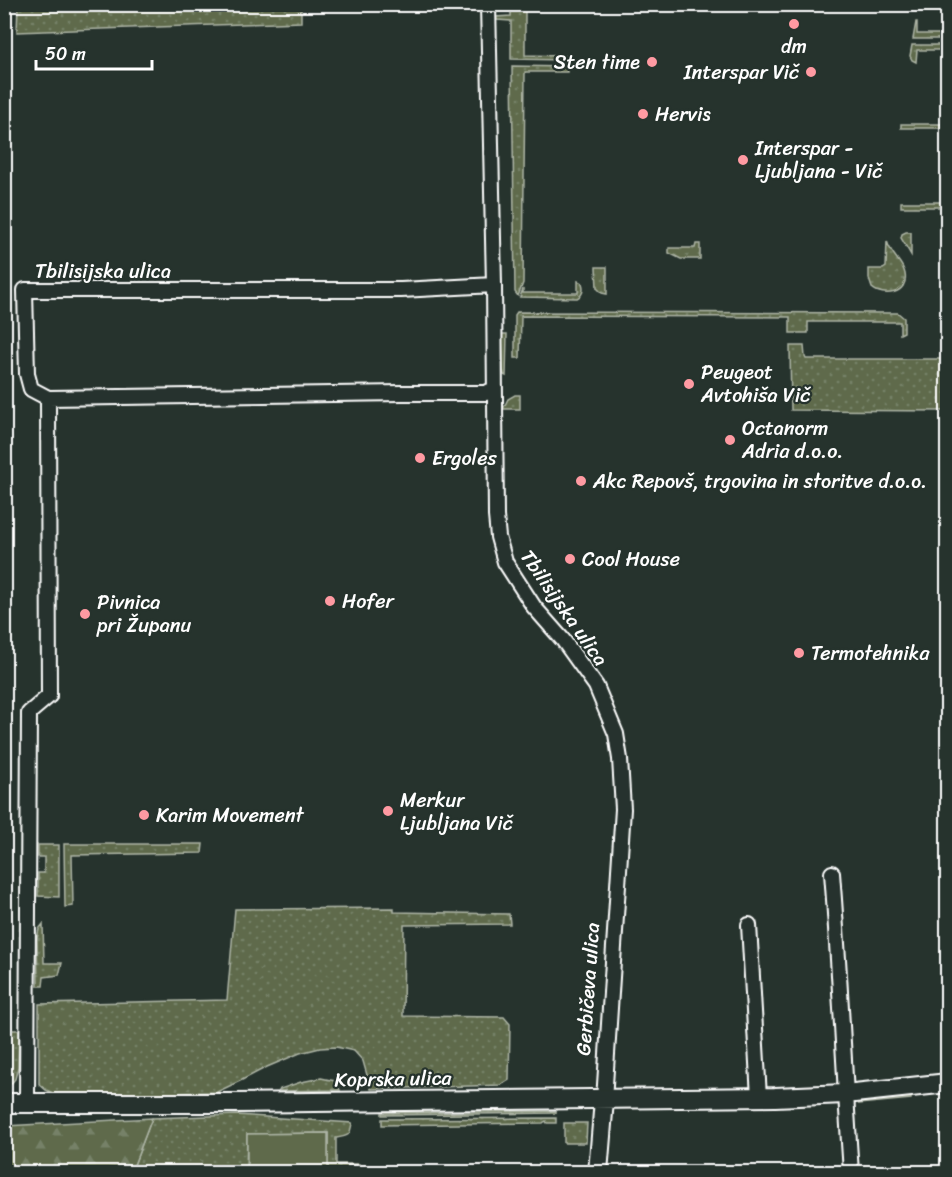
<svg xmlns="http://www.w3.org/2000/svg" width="952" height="1177" font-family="Sriracha,sans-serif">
	<defs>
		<pattern id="grass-dots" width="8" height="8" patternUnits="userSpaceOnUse" patternTransform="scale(1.5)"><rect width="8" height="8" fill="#5e6b4c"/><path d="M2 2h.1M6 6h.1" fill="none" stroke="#768167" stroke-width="1.8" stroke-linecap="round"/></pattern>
		<pattern id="forest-firs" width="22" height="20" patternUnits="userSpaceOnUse" patternTransform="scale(1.5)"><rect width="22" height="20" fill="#5e6b4c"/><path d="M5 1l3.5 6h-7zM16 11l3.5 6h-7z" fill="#768167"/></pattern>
	</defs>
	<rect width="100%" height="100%" fill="#26332d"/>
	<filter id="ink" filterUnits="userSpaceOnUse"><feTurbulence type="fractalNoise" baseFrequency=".0167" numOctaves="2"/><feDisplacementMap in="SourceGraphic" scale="12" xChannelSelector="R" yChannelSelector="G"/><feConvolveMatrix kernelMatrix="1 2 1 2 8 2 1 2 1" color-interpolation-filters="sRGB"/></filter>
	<g filter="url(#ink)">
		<path fill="url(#grass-dots)" stroke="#aeb5a6" stroke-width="1.5" d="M18,5H301V22L17,32Z
			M511,5H525V55L567,56V60L511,59V21L497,20L496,17L511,16Z
			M916,22H917V34H947V39H913Z
			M912,45H947V50H917L916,62L912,60L910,56Z
			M512,66L567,67V72H525L523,283L518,296L515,292Z
			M901,124H947V128H901Z
			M901,202H947V207H901Z
			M906,232H911V255L901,238L902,234Z
			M887,241C891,256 903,262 905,274C909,294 883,298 872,288L869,279V269H883L886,267Z
			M696,244H700V259H681L669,253V248H695Z
			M596,267H607V294L602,293L597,288Z
			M578,281L582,283C584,289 583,295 577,298L520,297L523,289V293H578Z
			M517,312L898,313L904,318V332L900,334V322H808V333H790V317L521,316L520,358H515V315Z
			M502,334H507L506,376L504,375L503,369Z
			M790,346H804L805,357L806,359H947V411L791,410Z
			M515,395H520V409H503L508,399Z
			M64,844H203L202,853L72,855L73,906L65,907Z
			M38,845H59V897L38,896V873H44V857H38Z
			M394,908V912L509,914L510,924L404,925L403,1016L504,1017L510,1024L509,1080L501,1085L371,1089L363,1061L354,1051L336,1047L320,1048L300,1053L267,1067L242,1080L217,1092L58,1095L46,1090L39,1084V1004L227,1000L235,909Z
			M43,924L44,963H62L59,975L44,977L43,986H38L37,939L39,929Z
			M5,1030H19L18,1067L15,1079L5,1091Z
			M321,1078L335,1081L340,1090L279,1091L280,1089L301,1082Z
			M911,1096V1099L858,1104L863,1101Z
			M556,1111V1113L382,1115V1113Z
			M237,1115L352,1123C350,1136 349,1136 336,1138V1164H359V1170L364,1172H328V1133L247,1134L246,1172H84L134,1165L152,1118Z
			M556,1118V1123H547L546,1121L544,1122L543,1123L382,1125V1119Z
			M564,1123H587L586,1143H564Z"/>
		<path fill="url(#forest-firs)" stroke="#aeb5a6" stroke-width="1.5" d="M152,1118L134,1165L84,1172H5V1126Z"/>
		<path fill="#5e6b4c" stroke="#aeb5a6" stroke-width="1.5" d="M328,1133V1172H247V1134Z"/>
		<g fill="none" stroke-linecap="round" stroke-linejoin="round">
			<defs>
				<path id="street" d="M488,4L494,285L496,516L498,537L505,562L534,607L563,640L596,686L616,734L620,759L623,809L604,1100
					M494,285L401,290H25L27,374L31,389L48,398L402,393H486L494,389
					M832,873C840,973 844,1073 851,1172
					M749,925L759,1097
					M27,1103L29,713L49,696L48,398"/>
				<path id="secondary" d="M4,1103H234L775,1097L845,1094L948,1083
					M598,1172L604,1100"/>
			</defs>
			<use href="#street" stroke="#fff" stroke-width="18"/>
			<use href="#secondary" stroke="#fff" stroke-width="22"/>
			<use href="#street" stroke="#26332d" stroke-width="14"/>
			<use href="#secondary" stroke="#26332d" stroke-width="18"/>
		</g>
	</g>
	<g fill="#ff9aa2" stroke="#26332d" stroke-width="2">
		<circle cx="794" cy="24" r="6"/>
		<circle cx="652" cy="62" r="6"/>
		<circle cx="811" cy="72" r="6"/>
		<circle cx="643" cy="114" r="6"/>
		<circle cx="743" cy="160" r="6"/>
		<circle cx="689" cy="384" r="6"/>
		<circle cx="730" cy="440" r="6"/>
		<circle cx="420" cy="458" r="6"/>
		<circle cx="581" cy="481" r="6"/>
		<circle cx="570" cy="559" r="6"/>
		<circle cx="330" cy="601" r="6"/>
		<circle cx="85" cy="614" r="6"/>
		<circle cx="799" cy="653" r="6"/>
		<circle cx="388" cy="811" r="6"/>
		<circle cx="144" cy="815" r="6"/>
	</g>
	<g text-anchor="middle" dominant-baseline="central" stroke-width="4.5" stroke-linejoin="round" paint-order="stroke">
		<g font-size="20" fill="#fff" stroke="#26332d" text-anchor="start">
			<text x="794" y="46" text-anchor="middle">dm</text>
			<text x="640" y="62" text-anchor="end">Sten time</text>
			<text x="799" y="72" text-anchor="end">Interspar Vič</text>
			<text x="655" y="114">Hervis</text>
			<text x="755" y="148">Interspar -<tspan x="755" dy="23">Ljubljana - Vič</tspan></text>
			<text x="701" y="372">Peugeot<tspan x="701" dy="23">Avtohiša Vič</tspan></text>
			<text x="742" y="428">Octanorm<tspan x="742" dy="23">Adria d.o.o.</tspan></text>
			<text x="432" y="458">Ergoles</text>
			<text x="593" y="481">Akc Repovš, trgovina in storitve d.o.o.</text>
			<text x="582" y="559">Cool House</text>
			<text x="342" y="601">Hofer</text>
			<text x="97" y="602">Pivnica<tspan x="97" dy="23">pri Županu</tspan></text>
			<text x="811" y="653">Termotehnika</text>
			<text x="400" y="800">Merkur<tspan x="400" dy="23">Ljubljana Vič</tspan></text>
			<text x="156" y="815">Karim Movement</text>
		</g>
		<g font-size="20" fill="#fff" stroke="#26332d">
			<text x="103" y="271">Tbilisijska ulica</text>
			<text transform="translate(564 608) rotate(55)">Tbilisijska ulica</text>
			<text transform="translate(588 989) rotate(-86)">Gerbičeva ulica</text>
			<text transform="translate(393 1079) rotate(-1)">Koprska ulica</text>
		</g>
	</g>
	<rect width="952" height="1177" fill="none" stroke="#26332d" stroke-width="24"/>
	<rect x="12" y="12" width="928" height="1153" fill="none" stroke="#fff" stroke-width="2" filter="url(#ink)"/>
	<path d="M36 60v9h116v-9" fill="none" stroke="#ffffff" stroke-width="3"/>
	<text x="45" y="60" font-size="18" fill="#ffffff" stroke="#26332d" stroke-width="4.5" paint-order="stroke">50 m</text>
</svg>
